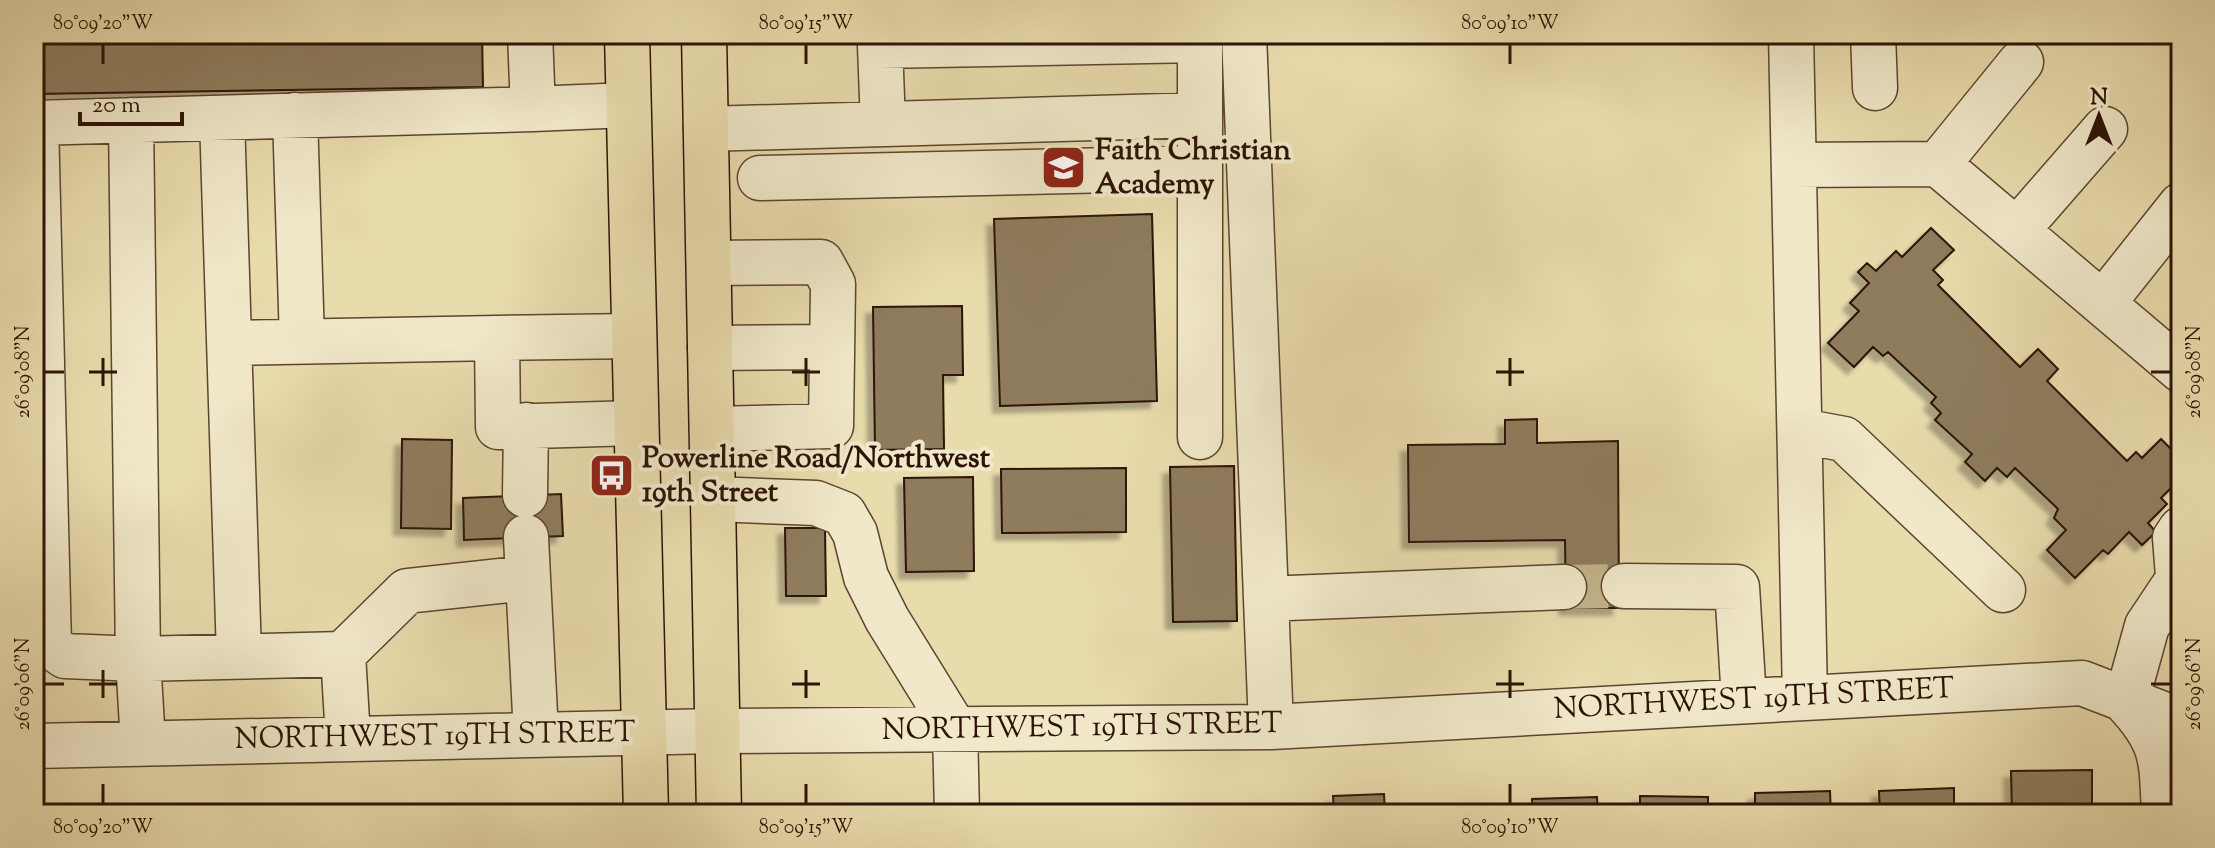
<svg xmlns="http://www.w3.org/2000/svg" width="2215" height="848" font-family="'Sorts Mill Goudy',serif">
	<defs>
		<filter id="shadow"><feDropShadow dx="-7" dy="7" stdDeviation="2" flood-color="#0004"/></filter>
	</defs>
	<rect width="100%" height="100%" fill="#e8dbac"/>
	<filter id="stains"><feTurbulence type="fractalNoise" baseFrequency=".0025" numOctaves="4"/><feColorMatrix values="0 0 0 0 .2 0 0 0 0 .09 0 0 0 0 .02 0 0 0 .5 -.17"/></filter>
	<radialGradient id="worn" r=".72"><stop offset=".6" stop-color="#630" stop-opacity="0"/><stop offset="1" stop-color="#630" stop-opacity=".3"/></radialGradient>
	<path fill="#8e7b5d" stroke="#2d1307" stroke-width="2" filter="url(#shadow)" d="M34,34H482L483,87L34,94Z
		M1152,214L1157,401L1000,406L994,219Z
		M1931,228L1954,250L1933,270L1943,280L1938,285L2020,367L2038,349L2058,369L2047,381L2127,461L2136,452L2142,458L2161,439L2181,459V478L2161,498L2167,504L2148,523L2156,532L2142,545L2129,532L2108,554L2103,550L2075,578L2047,550L2066,530L2054,518L2058,509L2015,468L2007,477L1997,468L1985,481L1965,462L1972,454L1935,420L1941,413L1931,403L1936,397L1888,352L1883,356L1873,347L1854,367L1828,343L1859,311L1850,303L1869,283L1858,272L1867,263L1876,271L1896,251L1902,257Z
		M962,306L963,375H943L944,449L875,450L873,307Z
		M1537,419V443L1618,441L1619,608H1566L1565,540L1409,542L1408,445L1505,444V420Z
		M402,439L452,440L451,529L401,528Z
		M1234,466L1237,621L1173,622L1170,467Z
		M1126,468V532L1002,533L1001,469Z
		M973,477L974,571L906,572L904,478Z
		M561,494L563,536L464,540L463,498Z
		M785,528H825L826,596H786Z
		M2092,770V814H2012L2011,771Z
		M1954,788V814H1880L1879,791Z
		M1830,791L1831,814H1755V793Z
		M1384,794L1385,814H1334L1333,796Z
		M1640,796L1708,797V814H1640Z
		M1597,797L1598,814H1533L1532,799Z
		M914,806L915,814H773V810Z
		M1508,807V814H1435V810Z"/>
	<g fill="none" stroke-linecap="round" stroke-linejoin="round">
		<path stroke="#c3b38b" stroke-width="44" stroke-dasharray="44 22" stroke-linecap="butt" d="M1564,587L1624,586"/>
		<defs>
			<path id="minor" d="M530,34L533,109L628,105
				M1200,34V437
				M1244,34L1271,727
				M1791,34L1805,697
				M1873,34L1875,88
				M2021,62L1938,164L2181,370
				M295,115L302,341
				M222,118L239,656
				M34,123L533,109
				M36,123L49,645L65,656L138,659L131,120
				M883,124L880,46L1200,40
				M706,129L1200,115
				M1794,165L1938,164
				M760,178L1200,168
				M2017,230L2105,129
				M709,263L821,262L833,284L831,426L712,429
				M2103,303L2181,205
				M634,336L497,338L498,427L636,423
				M230,343L497,338
				M710,348L832,347
				M1801,431L1844,439L2003,590
				M525,495L526,425
				M713,499L816,503L844,514L855,533L866,577L887,619L955,729L957,814
				M526,537L528,578
				M2178,576L2175,538L2181,529
				M1624,586L1737,587L1744,700
				M1266,599L1564,587
				M343,654L407,591L528,578L536,734
				M2126,702L2147,626L2181,575
				M2126,702C2165,744 2161,760 2164,814
				M143,743L138,659L343,654L348,738
				M34,746L717,731L1271,727L2082,683L2181,721"/>
			<path id="major" d="M627,34L646,814
				M704,34L719,814"/>
		</defs>
		<use href="#minor" stroke="#5c4530" stroke-width="47"/>
		<use href="#major" stroke="#2d1307" stroke-width="47"/>
		<use href="#minor" stroke="#f0e8c9" stroke-width="44"/>
		<use href="#major" stroke="#e8dbac" stroke-width="44"/>
	</g>
	<path fill="none" stroke="#2d1307" stroke-width="3" d="M103,44V64M806,44V64M1510,44V64M103,358V386M806,358V386M1510,358V386M44,372H64M89,372H117M792,372H820M1496,372H1524M2151,372H2171M103,670V698M806,670V698M1510,670V698M44,684H64M89,684H117M792,684H820M1496,684H1524M2151,684H2171M103,784V804M806,784V804M1510,784V804"/>
	<defs>
		<symbol id="school-square" viewBox="-11 -11 22 22"><rect x="-9" y="-9" width="18" height="18" rx="4" fill="#8f2418" stroke="#f0e8c9"/><path d="M0-5L7-2L0 1L-7-2ZM-4 1L0 2.5L4 1V4Q0 6-4 4Z" fill="#fff"/></symbol>
		<symbol id="bus-square" viewBox="-11 -11 22 22"><rect x="-9" y="-9" width="18" height="18" rx="4" fill="#8f2418" stroke="#f0e8c9"/><path d="M-5-6H5V4H4V6H2V4H-2V6H-4V4H-5ZM-3.5-4V0h7V-4ZM-3.5 1.2v1.5H-2V1.2ZM2 1.2v1.5H3.5V1.2Z" fill="#fff"/></symbol>
	</defs>
	<g fill-rule="evenodd">
		<use href="#school-square" x="1038" y="142" width="51" height="51"/>
		<use href="#bus-square" x="586" y="450" width="51" height="51"/>
	</g>
	<g text-anchor="middle" dominant-baseline="central" stroke-width="8" stroke-linejoin="round" paint-order="stroke">
		<g font-size="30" font-weight="bold" fill="#2d1307" stroke="#f0e8c9" text-anchor="start">
			<text x="1095" y="151">Faith Christian<tspan x="1095" dy="34">Academy</tspan></text>
			<text x="642" y="459">Powerline Road/Northwest<tspan x="642" dy="34">19th Street</tspan></text>
		</g>
		<g font-size="30" fill="#2d1307" stroke="#f0e8c9">
			<text transform="translate(1754 700) rotate(-3)">NORTHWEST 19TH STREET</text>
			<text transform="translate(1082 728) rotate(-1)">NORTHWEST 19TH STREET</text>
			<text transform="translate(435 737) rotate(-1)">NORTHWEST 19TH STREET</text>
		</g>
	</g>
	<rect width="2215" height="848" fill="none" stroke="#e8dbac" stroke-width="88"/>
	<g transform="translate(2099 116)" stroke="#f0e8c9" stroke-width="6" paint-order="stroke">
	<path d="M0-6L14 30L0 20L-14 30Z" fill="#2d1307"/>
	<text y="-12" font-size="22" font-weight="bold" text-anchor="middle" fill="#2d1307">N</text>
	</g>
	<path d="M80 112v12h102v-12" fill="none" stroke="#2d1307" stroke-width="4"/>
	<text x="92" y="112" font-size="24" fill="#2d1307" stroke="#f0e8c9" stroke-width="6" paint-order="stroke">20 m</text>
	<rect x="44" y="44" width="2127" height="760" fill="none" stroke="#2d1307" stroke-width="3"/>
	<g font-size="20" text-anchor="middle" fill="#2d1307">
		<text x="103" y="29">80°09'20"W</text>
		<text x="806" y="29">80°09'15"W</text>
		<text x="1510" y="29">80°09'10"W</text>
		<text transform="translate(22 372) rotate(-90)" y="7">26°09'08"N</text>
		<text transform="translate(2193 372) rotate(-90)" y="7">26°09'08"N</text>
		<text transform="translate(22 684) rotate(-90)" y="7">26°09'06"N</text>
		<text transform="translate(2193 684) rotate(-90)" y="7">26°09'06"N</text>
		<text x="103" y="833">80°09'20"W</text>
		<text x="806" y="833">80°09'15"W</text>
		<text x="1510" y="833">80°09'10"W</text>
	</g>
	<rect width="100%" height="100%" filter="url(#stains)"/>
	<rect width="100%" height="100%" fill="url(#worn)"/>
</svg>
